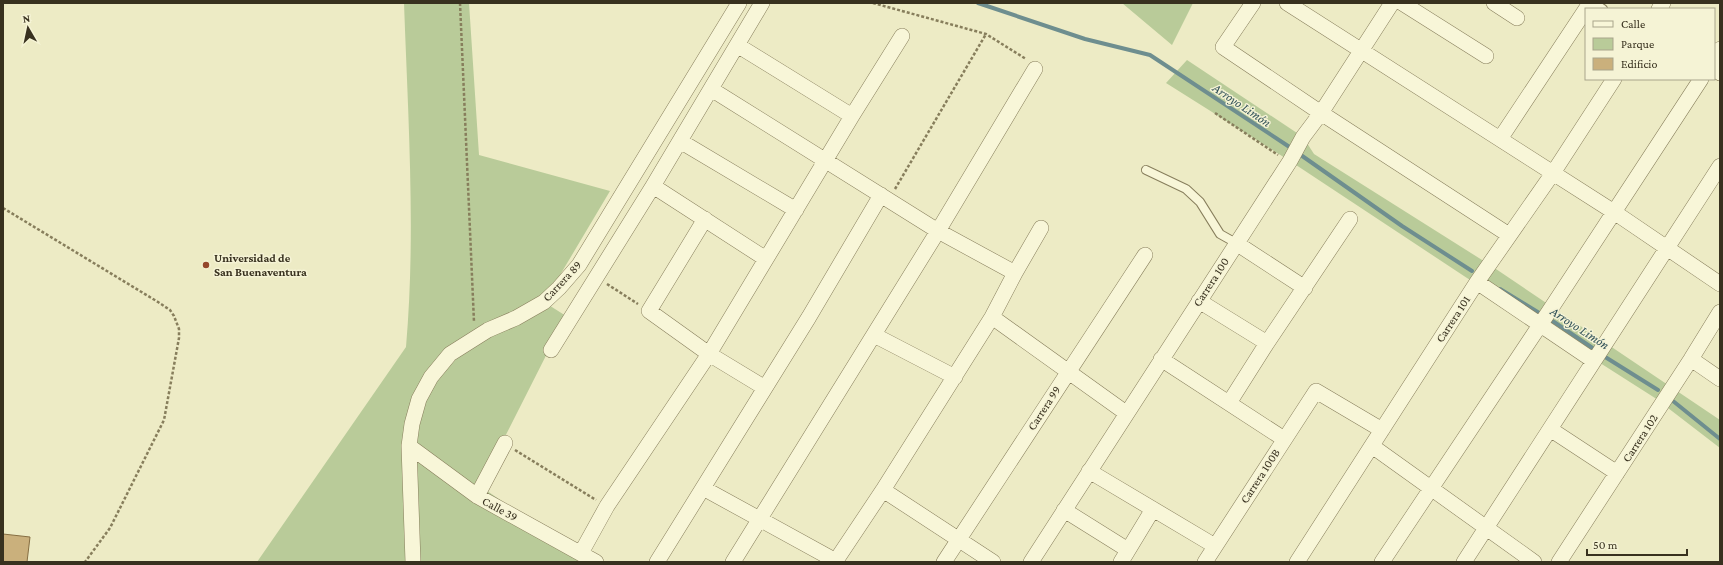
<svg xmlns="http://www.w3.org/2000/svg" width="1723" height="565" font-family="'Crimson Pro',serif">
	<rect width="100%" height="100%" fill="#edebc5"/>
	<path fill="#b9cb99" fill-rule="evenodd" d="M404,3H469L479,155L610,191L544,302L566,316L480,486L590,562H257L406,347C416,233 408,117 404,3ZM471,343L426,392L432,377Z
		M1122,3H1193L1172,45Z
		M1187,60L1303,137L1314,154L1490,265L1720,420V448L1655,398L1467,278L1290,161L1166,83Z"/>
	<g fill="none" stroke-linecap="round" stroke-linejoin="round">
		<path stroke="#6e8e8f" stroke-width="4" d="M978,3L1085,39L1150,55L1288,146L1402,226L1472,271
			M1500,289L1554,322L1597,351
			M1602,355L1658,390
			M1673,401L1720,439"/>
	</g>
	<path fill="#cab07c" stroke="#866e42" d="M3,534L30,537L27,562H3Z"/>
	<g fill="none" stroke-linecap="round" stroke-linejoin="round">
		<defs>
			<path id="lane" d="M1594,3L1603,9
				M1146,170L1186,189L1200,202L1220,234L1236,243"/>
			<path id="street" d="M1253,3L1223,47L1321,113L1509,235
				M1287,3L1614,212L1720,284
				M1402,3L1486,56
				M1494,3L1517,18
				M1659,9L1663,3
				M737,45L852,116
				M1714,58L1720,49
				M1714,68L1720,73
				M711,89L938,231L1015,273
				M1500,139L1590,3
				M680,141L796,210
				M653,186L766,259
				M705,219L649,311L709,354L765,388
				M1236,243L1305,288
				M1477,282L1594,361
				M1199,301L1267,343
				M992,317L1126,413
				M874,335L955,377
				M551,350L653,186L762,3
				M1161,359L1284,439
				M1691,359L1720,379
				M1229,403L1267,343L1350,219
				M1550,429L1617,473
				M409,446L477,496L596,562
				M1372,446L1534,562
				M1089,471L1215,546
				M703,488L836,561
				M883,490L993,562
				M477,496L505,443
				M1064,510L1128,550
				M581,553L607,506L709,354L852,116L902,36
				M413,562L409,446L412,424L419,399L431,377L450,354L488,330L516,318L544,302L559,288L579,265L739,3
				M657,562L809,317L881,195
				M733,562L938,231L1035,69
				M835,562L883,490L992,317L1015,273L1041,228
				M944,562L1145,255
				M1031,562L1290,161L1303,137L1321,113L1392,3
				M1121,562L1153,509
				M1205,562L1316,391L1382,430
				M1297,562L1477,282L1553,173L1614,79
				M1382,562L1550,310L1701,79
				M1464,562L1720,166
				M1559,562L1691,359L1720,312"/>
		</defs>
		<use href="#lane" stroke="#877e5c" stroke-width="10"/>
		<use href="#street" stroke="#877e5c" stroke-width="16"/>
		<path stroke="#877e5c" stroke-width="2.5" stroke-dasharray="3 2" stroke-linecap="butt" d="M460,3L474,322
			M873,3L986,34L1026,59
			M1215,113L1278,155
			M895,189L986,34
			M3,208L158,302L170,310L174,316L179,329V338L164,420L110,528L85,562
			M607,284L638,304
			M515,450L596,500"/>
		<use href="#lane" stroke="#f8f6d8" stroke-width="8"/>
		<use href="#street" stroke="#f8f6d8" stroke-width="15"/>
	</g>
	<circle fill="#95472d" stroke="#f5f3d5" stroke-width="1.5" cx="206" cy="265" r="4"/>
	<g text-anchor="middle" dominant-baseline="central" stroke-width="3" stroke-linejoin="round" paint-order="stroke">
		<g font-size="12" font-weight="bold" fill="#38311f" stroke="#f5f3d5" text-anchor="start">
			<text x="214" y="258">Universidad de<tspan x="214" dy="14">San Buenaventura</tspan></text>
		</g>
		<g font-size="12" fill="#38311f" stroke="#f5f3d5">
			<text transform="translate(562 281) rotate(-47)">Carrera 89</text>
			<text transform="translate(1211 282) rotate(-57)">Carrera 100</text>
			<text transform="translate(1453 319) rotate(-57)">Carrera 101</text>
			<text transform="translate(1044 408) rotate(-57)">Carrera 99</text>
			<text transform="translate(1640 438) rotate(-57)">Carrera 102</text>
			<text transform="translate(1260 476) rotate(-57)">Carrera 100B</text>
			<text transform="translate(500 509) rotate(28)">Calle 39</text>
		</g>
		<g font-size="13" font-style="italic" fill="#2f5057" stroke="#f5f3d5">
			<text transform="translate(1242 105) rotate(34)">Arroyo Limón</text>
			<text transform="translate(1580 328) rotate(33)">Arroyo Limón</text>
		</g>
	</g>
	<rect width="1723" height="565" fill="none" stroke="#38311f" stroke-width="8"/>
	<rect x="1585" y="8" width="130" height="72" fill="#f5f3d5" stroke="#a9a58c"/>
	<rect x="1593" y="21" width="20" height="6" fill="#f8f6d8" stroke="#a9a58c"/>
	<text x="1621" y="28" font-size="12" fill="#38311f">Calle</text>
	<rect x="1593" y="38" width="20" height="12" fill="#b9cb99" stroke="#a9a58c"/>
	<text x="1621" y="48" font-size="12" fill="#38311f">Parque</text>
	<rect x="1593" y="58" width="20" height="12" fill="#cab07c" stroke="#a9a58c"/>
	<text x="1621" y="68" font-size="12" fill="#38311f">Edificio</text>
	<g transform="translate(28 28) rotate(351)" stroke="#f5f3d5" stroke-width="3" paint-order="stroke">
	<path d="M0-3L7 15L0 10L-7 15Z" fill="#38311f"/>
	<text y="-6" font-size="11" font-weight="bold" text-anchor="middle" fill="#38311f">N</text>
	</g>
	<path d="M1587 549v6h100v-6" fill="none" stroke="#38311f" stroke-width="2"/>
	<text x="1593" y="549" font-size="12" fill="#38311f" stroke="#f5f3d5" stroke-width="3" paint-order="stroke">50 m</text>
</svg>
